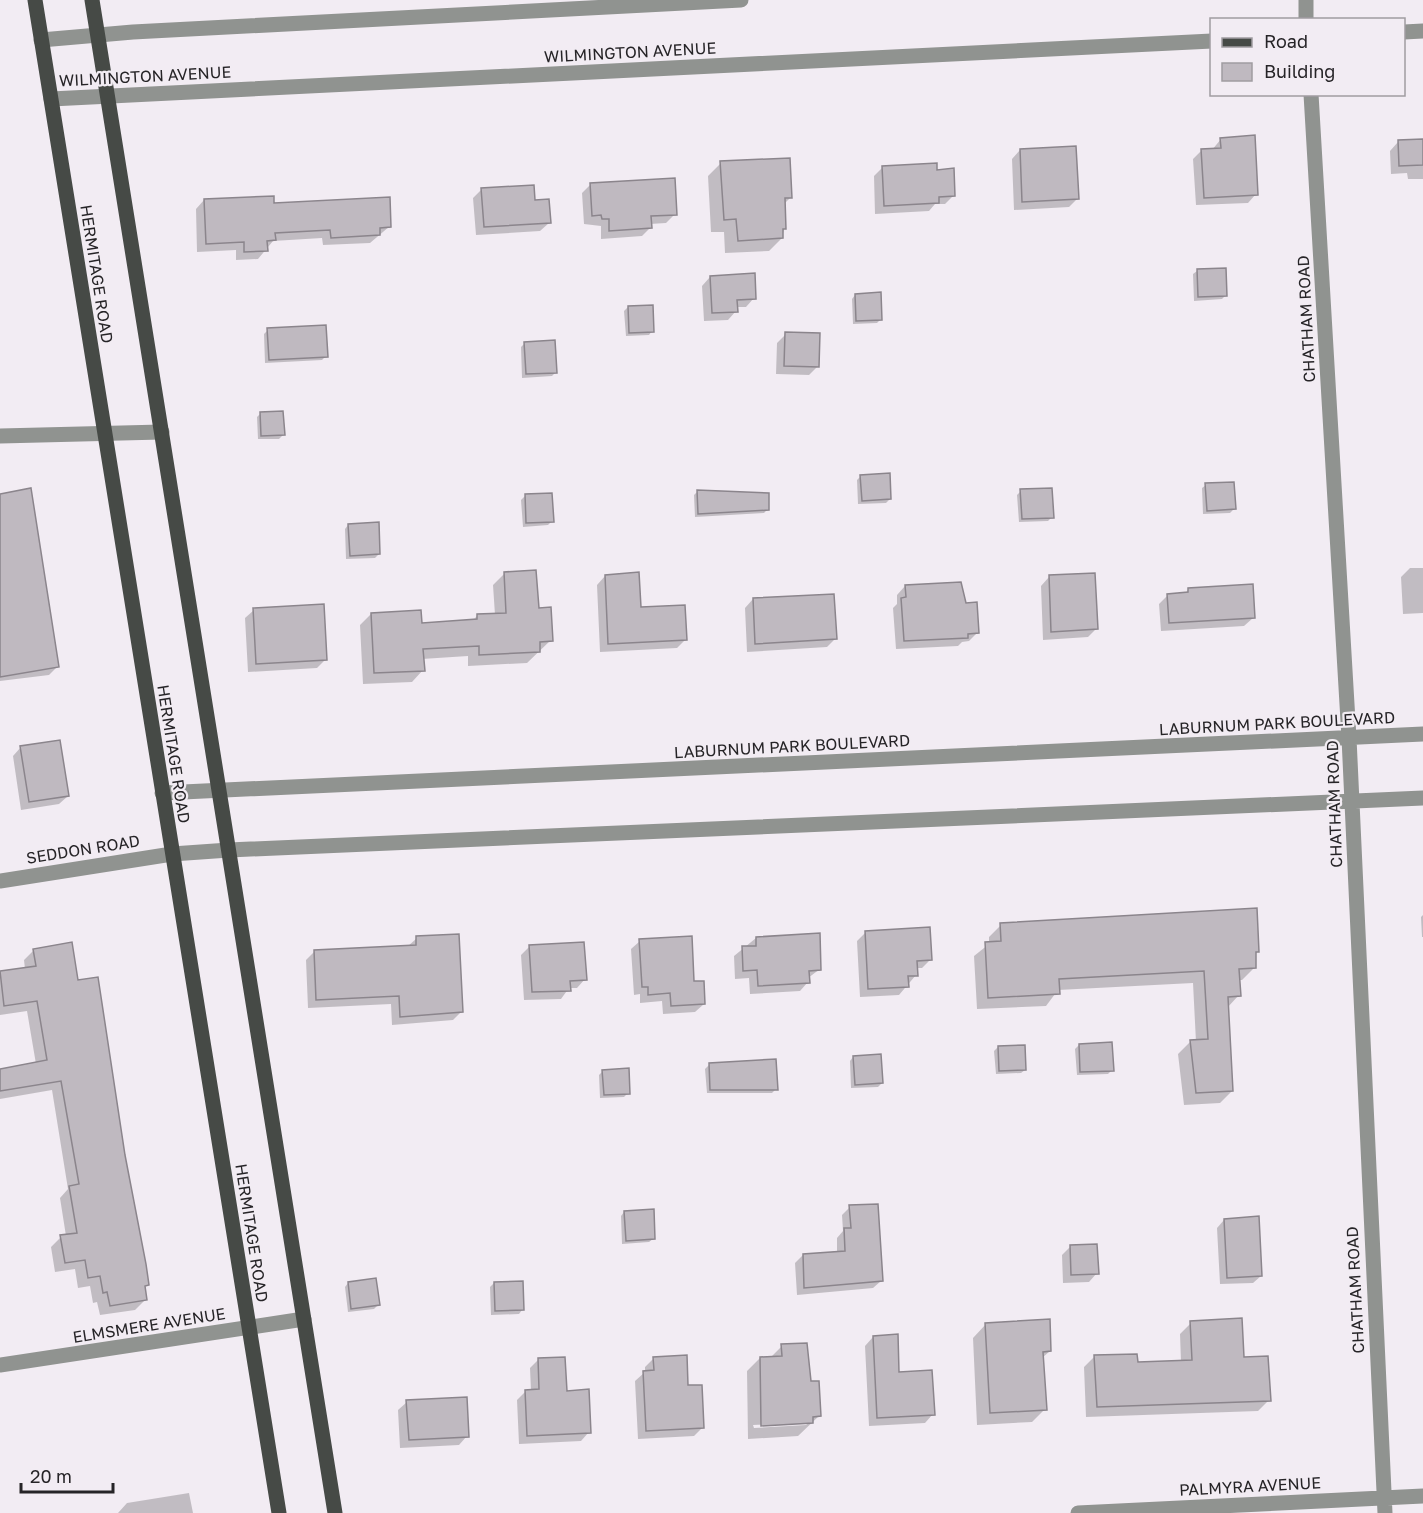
<svg xmlns="http://www.w3.org/2000/svg" width="1423" height="1513" font-family="'Golos Text',sans-serif">
	<rect width="100%" height="100%" fill="#f2ecf3"/>
	<path fill="#0003" fill-rule="evenodd" d="M1221,139L1256,194L1248,203L1196,205L1193,159L1202,150H1212Z
		M1423,141V179H1408L1407,173L1391,174L1390,151L1398,142Z
		M1020,150L1078,198L1069,207L1014,210L1012,159Z
		M721,163L791,197L784,204V229L782,238L769,251L725,253L724,232H711L708,176Z
		M882,168L935,171L954,195L945,204H935L929,211L875,214L874,176Z
		M591,184L675,214L666,223L650,224V228L642,236L601,239V226L584,224L582,193Z
		M482,189L534,202L549,223L540,231L476,235L473,198Z
		M204,200L272,204L390,226L370,243L323,245L322,238L273,241L258,259L236,260V250L197,252L196,209Z
		M1197,271L1226,295L1222,299L1194,301L1193,274Z
		M710,277L754,298L746,307H736V311L728,320L704,321L702,286Z
		M855,295L881,319L877,323L853,324L852,299Z
		M628,307L652,331L649,335L626,336L624,311Z
		M268,330L326,356L322,360L265,363L264,334Z
		M786,334L818,366L809,375L776,374L777,343Z
		M525,343L556,372L552,376L522,378L521,347Z
		M261,413L283,435L279,439H258L257,417Z
		M861,476L890,499L886,503L858,504L857,480Z
		M1206,485L1234,509L1230,513L1203,514L1202,488Z
		M698,491L768,509L764,513L695,517L694,495Z
		M1021,491L1052,517L1048,521L1019,522L1017,495Z
		M0,495L57,667L49,675L0,681Z
		M525,496L552,521L548,525L523,527L521,500Z
		M348,525L379,554L375,558L346,559L345,529Z
		M1410,568H1423V613L1403,614L1401,577Z
		M504,574L537,609L551,640L527,663L468,666V656L422,659L423,670L412,682L363,684L360,625L371,614L421,624L472,621L477,616L495,615L493,585Z
		M605,576L640,608L686,639L677,648L600,652L597,585Z
		M1049,577L1096,629L1088,637L1043,640L1041,586Z
		M905,586L965,604L977,633L969,641L962,642L958,646L896,649L893,608L897,604V595Z
		M1189,589L1253,618L1244,626L1161,631L1159,604L1168,595L1184,594Z
		M753,599L835,639L827,647L747,652L745,608Z
		M254,610L325,660L317,668L248,672L245,618Z
		M21,747L68,796L59,804L21,810L13,756Z
		M1423,915V937H1422L1421,917Z
		M1001,925L1258,951L1254,955L1255,967L1242,980H1239V995L1227,1008L1232,1091L1220,1103L1184,1105L1178,1054L1190,1042H1196L1193,983L1058,990L1046,1006L977,1009L974,956L989,944V937Z
		M866,932L931,959L922,968H916V975L899,995L860,997L857,941Z
		M417,938L462,1011L453,1020L392,1025L391,1004L308,1008L306,960L314,952L407,947Z
		M756,938L820,969L808,978V982L800,991L750,994L749,978L735,979L734,956Z
		M640,941L692,982L704,1004L695,1012L663,1014L662,1001L640,1003V994L634,995L631,949Z
		M530,946L585,979L577,988H569L561,999L524,1000L521,955Z
		M34,950L76,982L123,1155L147,1285L144,1288L145,1300L135,1310L100,1315L97,1302L93,1303L90,1286L78,1288L75,1269L55,1272L51,1247L61,1237L66,1236L60,1198L68,1189L52,1090L0,1099V1070L36,1064L27,1011L0,1015V973L25,969L24,960Z
		M1079,1045L1112,1070L1108,1074L1077,1075L1075,1049Z
		M998,1047L1025,1070L1021,1073L996,1074L994,1051Z
		M853,1057L882,1083L878,1087L851,1088L850,1061Z
		M709,1065L776,1089L772,1093H707L705,1069Z
		M603,1071L628,1093L624,1097L600,1098L599,1075Z
		M850,1207L881,1281L873,1288L797,1295L795,1263L803,1255L837,1253V1238L843,1231L842,1215Z
		M624,1212L653,1239L649,1242L622,1244L621,1216Z
		M1224,1220L1261,1276L1253,1283L1220,1284L1217,1228Z
		M1070,1247L1097,1273L1089,1282L1063,1283L1062,1255Z
		M348,1283L378,1305L374,1309L348,1312L345,1287Z
		M494,1283L522,1310L519,1314L491,1315L490,1287Z
		M1191,1323L1243,1359L1269,1400L1258,1411L1086,1417L1084,1367L1095,1356L1136,1364L1181,1362L1180,1334Z
		M986,1324L1050,1351L1042,1358L1045,1409L1032,1422L977,1425L973,1338Z
		M873,1337L898,1373L933,1414L925,1423L869,1426L865,1346Z
		M782,1346L809,1382L820,1415L798,1436L748,1439L747,1371L760,1358H770ZM810,1422L806,1425L754,1428L753,1425Z
		M654,1358L687,1387L703,1427L694,1436L638,1439L635,1381L645,1372V1367Z
		M538,1360L565,1392L589,1432L581,1441L519,1444L517,1400L525,1392L531,1391L530,1368Z
		M407,1402L467,1436L459,1445L400,1448L398,1410Z
		M189,1493L193,1513H118L127,1503Z"/>
	<path fill="#bfb9c0" stroke="#8b858c" stroke-width="1.5" d="M1255,135L1258,195L1204,198L1201,149L1221,148L1220,138Z
		M1423,139V165L1399,166L1398,140Z
		M1076,146L1079,199L1022,202L1020,149Z
		M790,158L792,198H785L786,229H783V238L738,241L736,219L724,220L720,161Z
		M937,163V170L954,168L955,196L939,197V203L884,206L882,166Z
		M675,178L677,215L651,216L652,228L609,231V219H602L601,215L592,216L590,183Z
		M534,185L535,200L549,199L551,223L484,227L481,188Z
		M274,196V203L390,197L391,227L380,228V235L331,238L330,230L275,233L276,240L267,241L268,251L244,252V242L206,244L204,199Z
		M1226,268L1227,296L1198,297L1197,269Z
		M755,273L756,299L737,300L738,312L712,313L710,276Z
		M881,292L882,320L856,321L855,294Z
		M653,305L654,332L629,333L628,306Z
		M326,325L328,357L269,360L267,328Z
		M785,332L820,333L819,367L784,366Z
		M555,340L557,373L526,374L524,342Z
		M283,411L285,435L261,436L260,412Z
		M890,473L891,499L862,501L860,475Z
		M1234,482L1236,509L1207,511L1205,483Z
		M31,488L59,667L0,677V494Z
		M1052,488L1054,518L1022,519L1020,489Z
		M697,490L769,493V510L698,514Z
		M552,493L554,522L526,523L525,494Z
		M379,522L380,554L350,556L348,524Z
		M536,570L539,608L551,607L553,641L540,642V652L479,655V646L423,649L425,671L374,673L371,613L421,610L422,623L477,619V614L506,613L504,572Z
		M639,572L641,607L685,605L687,640L608,644L605,575Z
		M1095,573L1098,629L1051,632L1049,575Z
		M961,582L966,603L977,602L979,633L968,634V638L904,641L901,598L906,597L905,585Z
		M1253,584L1255,618L1169,623L1167,594L1188,592V588Z
		M834,594L837,639L755,644L753,598Z
		M324,604L327,660L256,664L253,608Z
		M60,740L69,796L29,802L20,746Z
		M1257,908L1259,952H1256V968L1239,969L1241,996L1228,997L1233,1091L1196,1093L1190,1040L1208,1039L1204,971L1059,979L1060,994L988,998L985,942L1001,941L1000,923Z
		M930,927L932,960L917,961L918,976H908L909,987L868,989L865,931Z
		M820,933L821,970L809,971L810,983L758,986L757,970L743,971L742,946H756V937Z
		M459,934L463,1012L400,1017L399,996L316,1000L314,950L416,945V936Z
		M692,936L694,981H704L705,1004L671,1006L670,993L648,995V987H642L639,939Z
		M72,942L78,980L98,977L125,1155L146,1264L149,1285L145,1286L147,1300L110,1306L107,1292L103,1293L100,1276L88,1278L85,1260L65,1263L60,1235L77,1233L69,1186L79,1184L61,1081L0,1091V1069L47,1060L37,1001L4,1006L0,971L36,966L33,949Z
		M584,942L587,980L570,981L571,991L532,992L529,945Z
		M1112,1042L1114,1071L1080,1072L1079,1044Z
		M1025,1045L1026,1070L999,1071L998,1046Z
		M881,1054L883,1083L855,1085L853,1056Z
		M776,1059L778,1090H710L709,1063Z
		M629,1068L630,1094L604,1095L602,1070Z
		M878,1204L883,1281L804,1288L803,1254L845,1251L844,1228H851L849,1205Z
		M654,1209L655,1239L626,1241L624,1211Z
		M1259,1216L1262,1276L1227,1278L1224,1219Z
		M1097,1244L1099,1274L1071,1275L1070,1245Z
		M376,1278L380,1305L351,1309L348,1282Z
		M523,1281L524,1310L495,1311L494,1282Z
		M1242,1318L1244,1357L1268,1356L1271,1401L1097,1407L1094,1355L1137,1354L1138,1362L1192,1360L1190,1321Z
		M1050,1319L1051,1351L1043,1352L1047,1410L990,1413L985,1323Z
		M898,1334L899,1372L932,1370L935,1415L877,1418L873,1336Z
		M807,1343L811,1381H819L821,1416L813,1417V1423L761,1426L760,1357L782,1356L781,1344Z
		M687,1355L688,1385H702L704,1428L646,1431L643,1371L654,1370L653,1357Z
		M565,1357L567,1391L589,1389L591,1433L527,1436L525,1390L539,1389L538,1358Z
		M467,1397L469,1437L409,1440L406,1400Z"/>
	<g fill="none" stroke-linecap="round" stroke-linejoin="round">
		<path stroke="#909390" stroke-width="15" d="M1306,0V20
			M1404,32L1423,31
			M41,40L133,32L741,0
			M1311,94L1349,738L1385,1513
			M51,99L1212,41
			M0,436L162,432
			M162,793L1423,734
			M0,881L172,854L229,850L1423,798
			M0,1365L304,1319
			M1078,1513L1423,1496"/>
		<path stroke="#464a46" stroke-width="15" d="M35,0L279,1513
			M92,0L335,1513"/>
	</g>
	<g text-anchor="middle" dominant-baseline="central" stroke-width="4.5" stroke-linejoin="round" paint-order="stroke">
		<g font-size="16" fill="#262427" stroke="#f2ecf3">
			<text transform="translate(630 52) rotate(-3)">WILMINGTON AVENUE</text>
			<text transform="translate(145 76) rotate(-3)">WILMINGTON AVENUE</text>
			<text transform="translate(97 274) rotate(81)">HERMITAGE ROAD</text>
			<text transform="translate(1306 319) rotate(-93)">CHATHAM ROAD</text>
			<text transform="translate(1277 723) rotate(-3)">LABURNUM PARK BOULEVARD</text>
			<text transform="translate(792 746) rotate(-3)">LABURNUM PARK BOULEVARD</text>
			<text transform="translate(174 754) rotate(81)">HERMITAGE ROAD</text>
			<text transform="translate(1334 804) rotate(-92)">CHATHAM ROAD</text>
			<text transform="translate(83 849) rotate(-9)">SEDDON ROAD</text>
			<text transform="translate(252 1233) rotate(81)">HERMITAGE ROAD</text>
			<text transform="translate(1355 1290) rotate(-93)">CHATHAM ROAD</text>
			<text transform="translate(149 1325) rotate(-9)">ELMSMERE AVENUE</text>
			<text transform="translate(1250 1486) rotate(-3)">PALMYRA AVENUE</text>
		</g>
	</g>
	<rect x="1210" y="18" width="195" height="78" fill="#f2ecf3" stroke="#a09ca1" stroke-width="1.5"/>
	<rect x="1222" y="38" width="30" height="9" fill="#464a46" stroke="#a09ca1" stroke-width="1.5"/>
	<text x="1264" y="48" font-size="18" fill="#262427">Road</text>
	<rect x="1222" y="63" width="30" height="18" fill="#bfb9c0" stroke="#a09ca1" stroke-width="1.5"/>
	<text x="1264" y="78" font-size="18" fill="#262427">Building</text>
	<path d="M21 1483v9h92v-9" fill="none" stroke="#262427" stroke-width="3"/>
	<text x="30" y="1483" font-size="18" fill="#262427" stroke="#f2ecf3" stroke-width="4.5" paint-order="stroke">20 m</text>
</svg>
